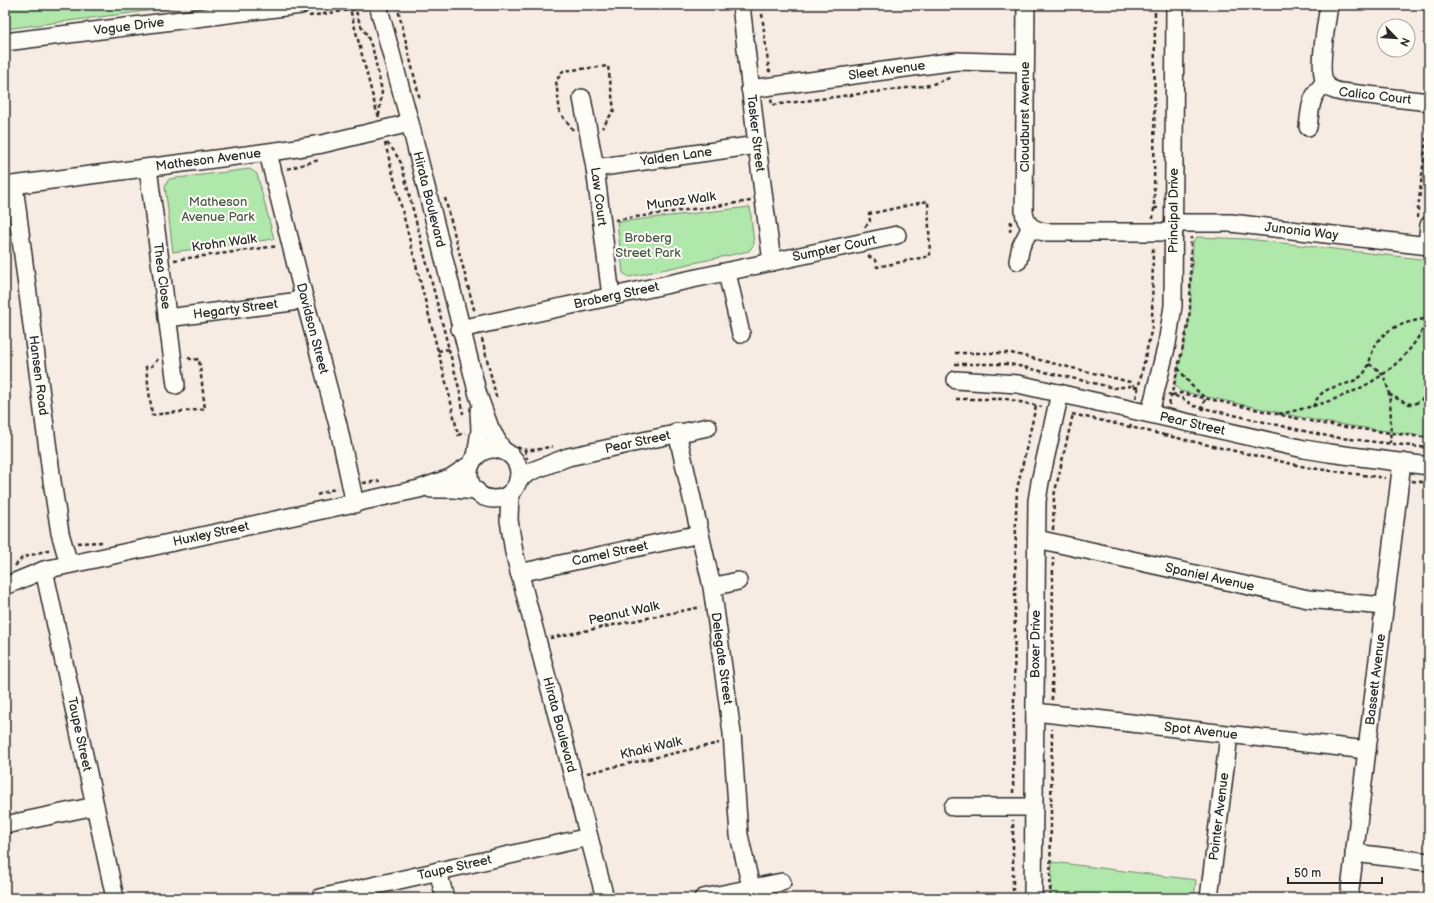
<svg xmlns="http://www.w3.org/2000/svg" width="1434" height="903" font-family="'Balsamiq Sans',sans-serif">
	<rect width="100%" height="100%" fill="#f7ece3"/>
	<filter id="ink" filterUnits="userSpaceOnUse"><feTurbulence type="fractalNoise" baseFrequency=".025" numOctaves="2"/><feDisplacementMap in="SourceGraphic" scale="8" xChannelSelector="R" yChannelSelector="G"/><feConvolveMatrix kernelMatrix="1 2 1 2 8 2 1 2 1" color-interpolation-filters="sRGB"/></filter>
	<g filter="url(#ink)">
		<path fill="#b0e8ab" stroke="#6e8a6b" d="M5,5H194L5,29Z
			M250,169L257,174L274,239L173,252L165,186L169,179Z
			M750,207L754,244L749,251L629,277L623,273L617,222Z
			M1197,237L1247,239L1429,260V437L1323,422L1180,391L1175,385L1190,314L1193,242Z
			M1052,862L1196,880L1194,898H1051Z"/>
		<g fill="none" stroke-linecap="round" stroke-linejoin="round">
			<defs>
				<g id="minor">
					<path id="s1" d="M378,5L410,123L478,395L490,428L503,451"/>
					<path id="s2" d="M741,5L757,145L772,262"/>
					<path d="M1026,5L1024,211C1025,224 1032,230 1045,232H1174"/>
					<path id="s3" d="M1329,5C1327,21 1316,74 1327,86C1331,90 1336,91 1341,92L1429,102"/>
					<path id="s4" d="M5,42L301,5"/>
					<path id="s5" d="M750,89L957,61L1025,63"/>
					<path id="s6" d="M582,98L595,168L611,296"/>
					<path d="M1308,127C1311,106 1309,99 1325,82"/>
					<path id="s7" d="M268,153L304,297L338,425L355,504"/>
					<path id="s8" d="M148,168L176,385"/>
					<path id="s9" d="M595,168L757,145"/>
					<path id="s10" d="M14,185L52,481L60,533L69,564"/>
					<path id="s11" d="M5,186L284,150L322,144L410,123"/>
					<path id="s12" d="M1174,223H1231L1248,225L1429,246"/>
					<path d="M1427,246L1429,225"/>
					<path d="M1018,261L1021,246L1031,227"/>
					<path d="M727,273L741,334"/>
					<path id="s13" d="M167,318L292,302L304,297"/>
					<path id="s14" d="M460,329L897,235"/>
					<path id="s15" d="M956,380L1018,384L1304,449L1329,453L1429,466"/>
					<path id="s16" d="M1150,413L1167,344L1173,306L1175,5"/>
					<path id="s17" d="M677,432L712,587L732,733L739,835L751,887"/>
					<circle cx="494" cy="474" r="25"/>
					<path d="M476,457L480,430L479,411"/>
					<path id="s18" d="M518,479L532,471L568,457L708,427"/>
					<path d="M431,489H453L477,491"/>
					<path id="s19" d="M510,493L509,520L514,552L605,898"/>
					<path id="s20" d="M1037,539L1308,599L1384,606"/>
					<path id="s21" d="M44,570L115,898"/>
					<path id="s22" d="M519,573L700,534"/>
					<path id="s23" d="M5,586L44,570L419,489L450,478L471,464"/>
					<path d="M712,587L738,581"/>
					<path id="s24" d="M1035,712L1367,750"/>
					<path d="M953,807H1034"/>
					<path d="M5,825L95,806"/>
					<path d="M1354,853L1429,862"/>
					<path d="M438,871L445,898"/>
					<path id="s25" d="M320,898L589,837"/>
					<path d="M703,898L782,882"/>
					<path id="s26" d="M1033,898L1037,501L1040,482L1060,393"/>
					<path id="s27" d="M1209,898L1229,735"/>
					<path id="s28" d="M1349,898L1402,462"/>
				</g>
			</defs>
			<use href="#minor" stroke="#2b2b2b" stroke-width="20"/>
			<path stroke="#2b2b2b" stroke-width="2.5" stroke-dasharray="4 3" stroke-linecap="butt" d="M349,5L376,109L379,117
				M354,5L360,24L367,35L373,50L382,91L379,115
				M397,5L420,100
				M1155,5L1154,208H1160
				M762,14L769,71H771
				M309,16L366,8
				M771,99L772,105L930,85L952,77
				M573,130L560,113L556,81L563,71L608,66L614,110L602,128
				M385,143L450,398L458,435L465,433
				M387,143L394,151L401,163L461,396L463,414
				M287,169L319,160
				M445,198L475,313
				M1417,218L1429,115
				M1153,219L1154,208
				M615,220L751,201
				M1011,221L1010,232L1012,233
				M865,227L870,221L869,214L928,201L930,256L877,267L875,260L868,256
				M174,260L278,246
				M482,339L497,400
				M438,351L449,349
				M955,353H1011L1130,382L1134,386
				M158,359L152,366L146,367L152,415L205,409L199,359L192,360L186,356
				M955,364H1010L1115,388L1129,386L1141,388
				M1369,364C1373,367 1378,369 1381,373C1393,387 1391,426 1390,443
				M1178,368L1191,385L1205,398L1202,413
				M1168,394L1182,398L1194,406L1313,433L1332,437L1429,448
				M1389,394C1408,404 1413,411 1429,392
				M1172,395L1181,393L1323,424L1429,438
				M1136,398L1152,327L1153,246
				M956,399H1007L1042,407
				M1169,405L1188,326L1190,309L1191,237
				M1313,407C1322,382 1342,390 1360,377C1368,371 1369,362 1372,353C1380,328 1405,322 1429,318
				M1072,414L1130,427
				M1279,414C1340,402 1404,379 1429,316
				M1131,424L1130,427L1164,435V434
				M1164,435L1310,468L1386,478
				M517,447C528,453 540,449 553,446
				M525,450L527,459
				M1412,481L1429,483
				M363,483L380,481
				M317,495L337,488
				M1053,530L1054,496L1073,414
				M77,543L102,542
				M15,566L22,558L51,549
				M550,638L701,607
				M1052,700L1053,557
				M587,773L719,743
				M1013,793L1016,512L1017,489L1036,406
				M1013,898V820
				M1050,898L1052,729"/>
			<use href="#minor" stroke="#fdfcf7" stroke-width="17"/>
		</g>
	</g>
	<g text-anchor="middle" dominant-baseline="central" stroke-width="4" stroke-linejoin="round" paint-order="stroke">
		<g font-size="13" fill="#2b2b2b" stroke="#fdfcf7">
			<text stroke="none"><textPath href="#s4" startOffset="125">Vogue Drive</textPath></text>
			<text stroke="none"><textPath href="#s5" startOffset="138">Sleet Avenue</textPath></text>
			<text stroke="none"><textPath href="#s3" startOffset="132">Calico Court</textPath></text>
			<text transform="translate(1025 117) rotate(-90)">Cloudburst Avenue</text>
			<text stroke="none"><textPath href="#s2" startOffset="129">Tasker Street</textPath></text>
			<text stroke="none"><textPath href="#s9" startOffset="82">Yalden Lane</textPath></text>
			<text stroke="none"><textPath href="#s11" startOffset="205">Matheson Avenue</textPath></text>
			<text stroke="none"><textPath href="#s6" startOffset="100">Law Court</textPath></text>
			<text stroke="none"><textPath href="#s1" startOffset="201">Hirata Boulevard</textPath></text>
			<text transform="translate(681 201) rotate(-8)">Munoz Walk</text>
			<text stroke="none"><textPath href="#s16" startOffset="205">Principal Drive</textPath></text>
			<text stroke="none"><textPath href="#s12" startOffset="128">Junonia Way</textPath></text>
			<text transform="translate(224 243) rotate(-8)">Krohn Walk</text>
			<text stroke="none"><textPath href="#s14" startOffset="383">Sumpter Court</textPath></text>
			<text stroke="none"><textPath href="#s8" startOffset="109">Thea Close</textPath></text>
			<text stroke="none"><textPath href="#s14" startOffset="160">Broberg Street</textPath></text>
			<text stroke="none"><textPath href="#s13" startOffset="69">Hegarty Street</textPath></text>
			<text stroke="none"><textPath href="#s7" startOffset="181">Davidson Street</textPath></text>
			<text stroke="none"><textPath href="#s10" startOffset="192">Hansen Road</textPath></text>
			<text stroke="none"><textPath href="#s15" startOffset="241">Pear Street</textPath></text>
			<text stroke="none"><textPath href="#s18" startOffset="126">Pear Street</textPath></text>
			<text stroke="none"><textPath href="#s23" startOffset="213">Huxley Street</textPath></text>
			<text stroke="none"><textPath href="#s22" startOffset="93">Camel Street</textPath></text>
			<text stroke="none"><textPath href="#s20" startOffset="177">Spaniel Avenue</textPath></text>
			<text transform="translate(624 613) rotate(-12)">Peanut Walk</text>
			<text stroke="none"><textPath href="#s26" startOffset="254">Boxer Drive</textPath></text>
			<text stroke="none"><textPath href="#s17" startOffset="231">Delegate Street</textPath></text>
			<text stroke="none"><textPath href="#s28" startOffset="220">Bassett Avenue</textPath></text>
			<text stroke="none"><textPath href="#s19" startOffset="238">Hirata Boulevard</textPath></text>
			<text stroke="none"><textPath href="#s24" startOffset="167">Spot Avenue</textPath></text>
			<text stroke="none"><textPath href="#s21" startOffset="168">Taupe Street</textPath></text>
			<text transform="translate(651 748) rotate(-13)">Khaki Walk</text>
			<text stroke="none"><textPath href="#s27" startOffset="82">Pointer Avenue</textPath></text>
			<text stroke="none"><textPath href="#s25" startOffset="138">Taupe Street</textPath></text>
		</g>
		<g font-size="13" fill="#4c5a4b" stroke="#fdfcf7">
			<text x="218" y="202">Matheson<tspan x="218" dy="15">Avenue Park</tspan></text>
			<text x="648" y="238">Broberg<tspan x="648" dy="15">Street Park</tspan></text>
		</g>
	</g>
	<rect width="1434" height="903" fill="none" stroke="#fdfcf7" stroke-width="20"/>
	<rect x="10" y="10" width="1414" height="883" fill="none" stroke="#2b2b2b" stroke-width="1.5" filter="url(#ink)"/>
	<g transform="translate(1396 38) rotate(115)"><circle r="19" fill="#fdfcf7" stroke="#a9a8a5"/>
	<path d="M0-3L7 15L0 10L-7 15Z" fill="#2b2b2b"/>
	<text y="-6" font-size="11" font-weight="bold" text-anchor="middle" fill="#2b2b2b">N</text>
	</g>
	<path d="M1288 877v6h94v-6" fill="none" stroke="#2b2b2b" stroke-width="2"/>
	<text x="1294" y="877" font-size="12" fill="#2b2b2b" stroke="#fdfcf7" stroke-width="3" paint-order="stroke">50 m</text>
</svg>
